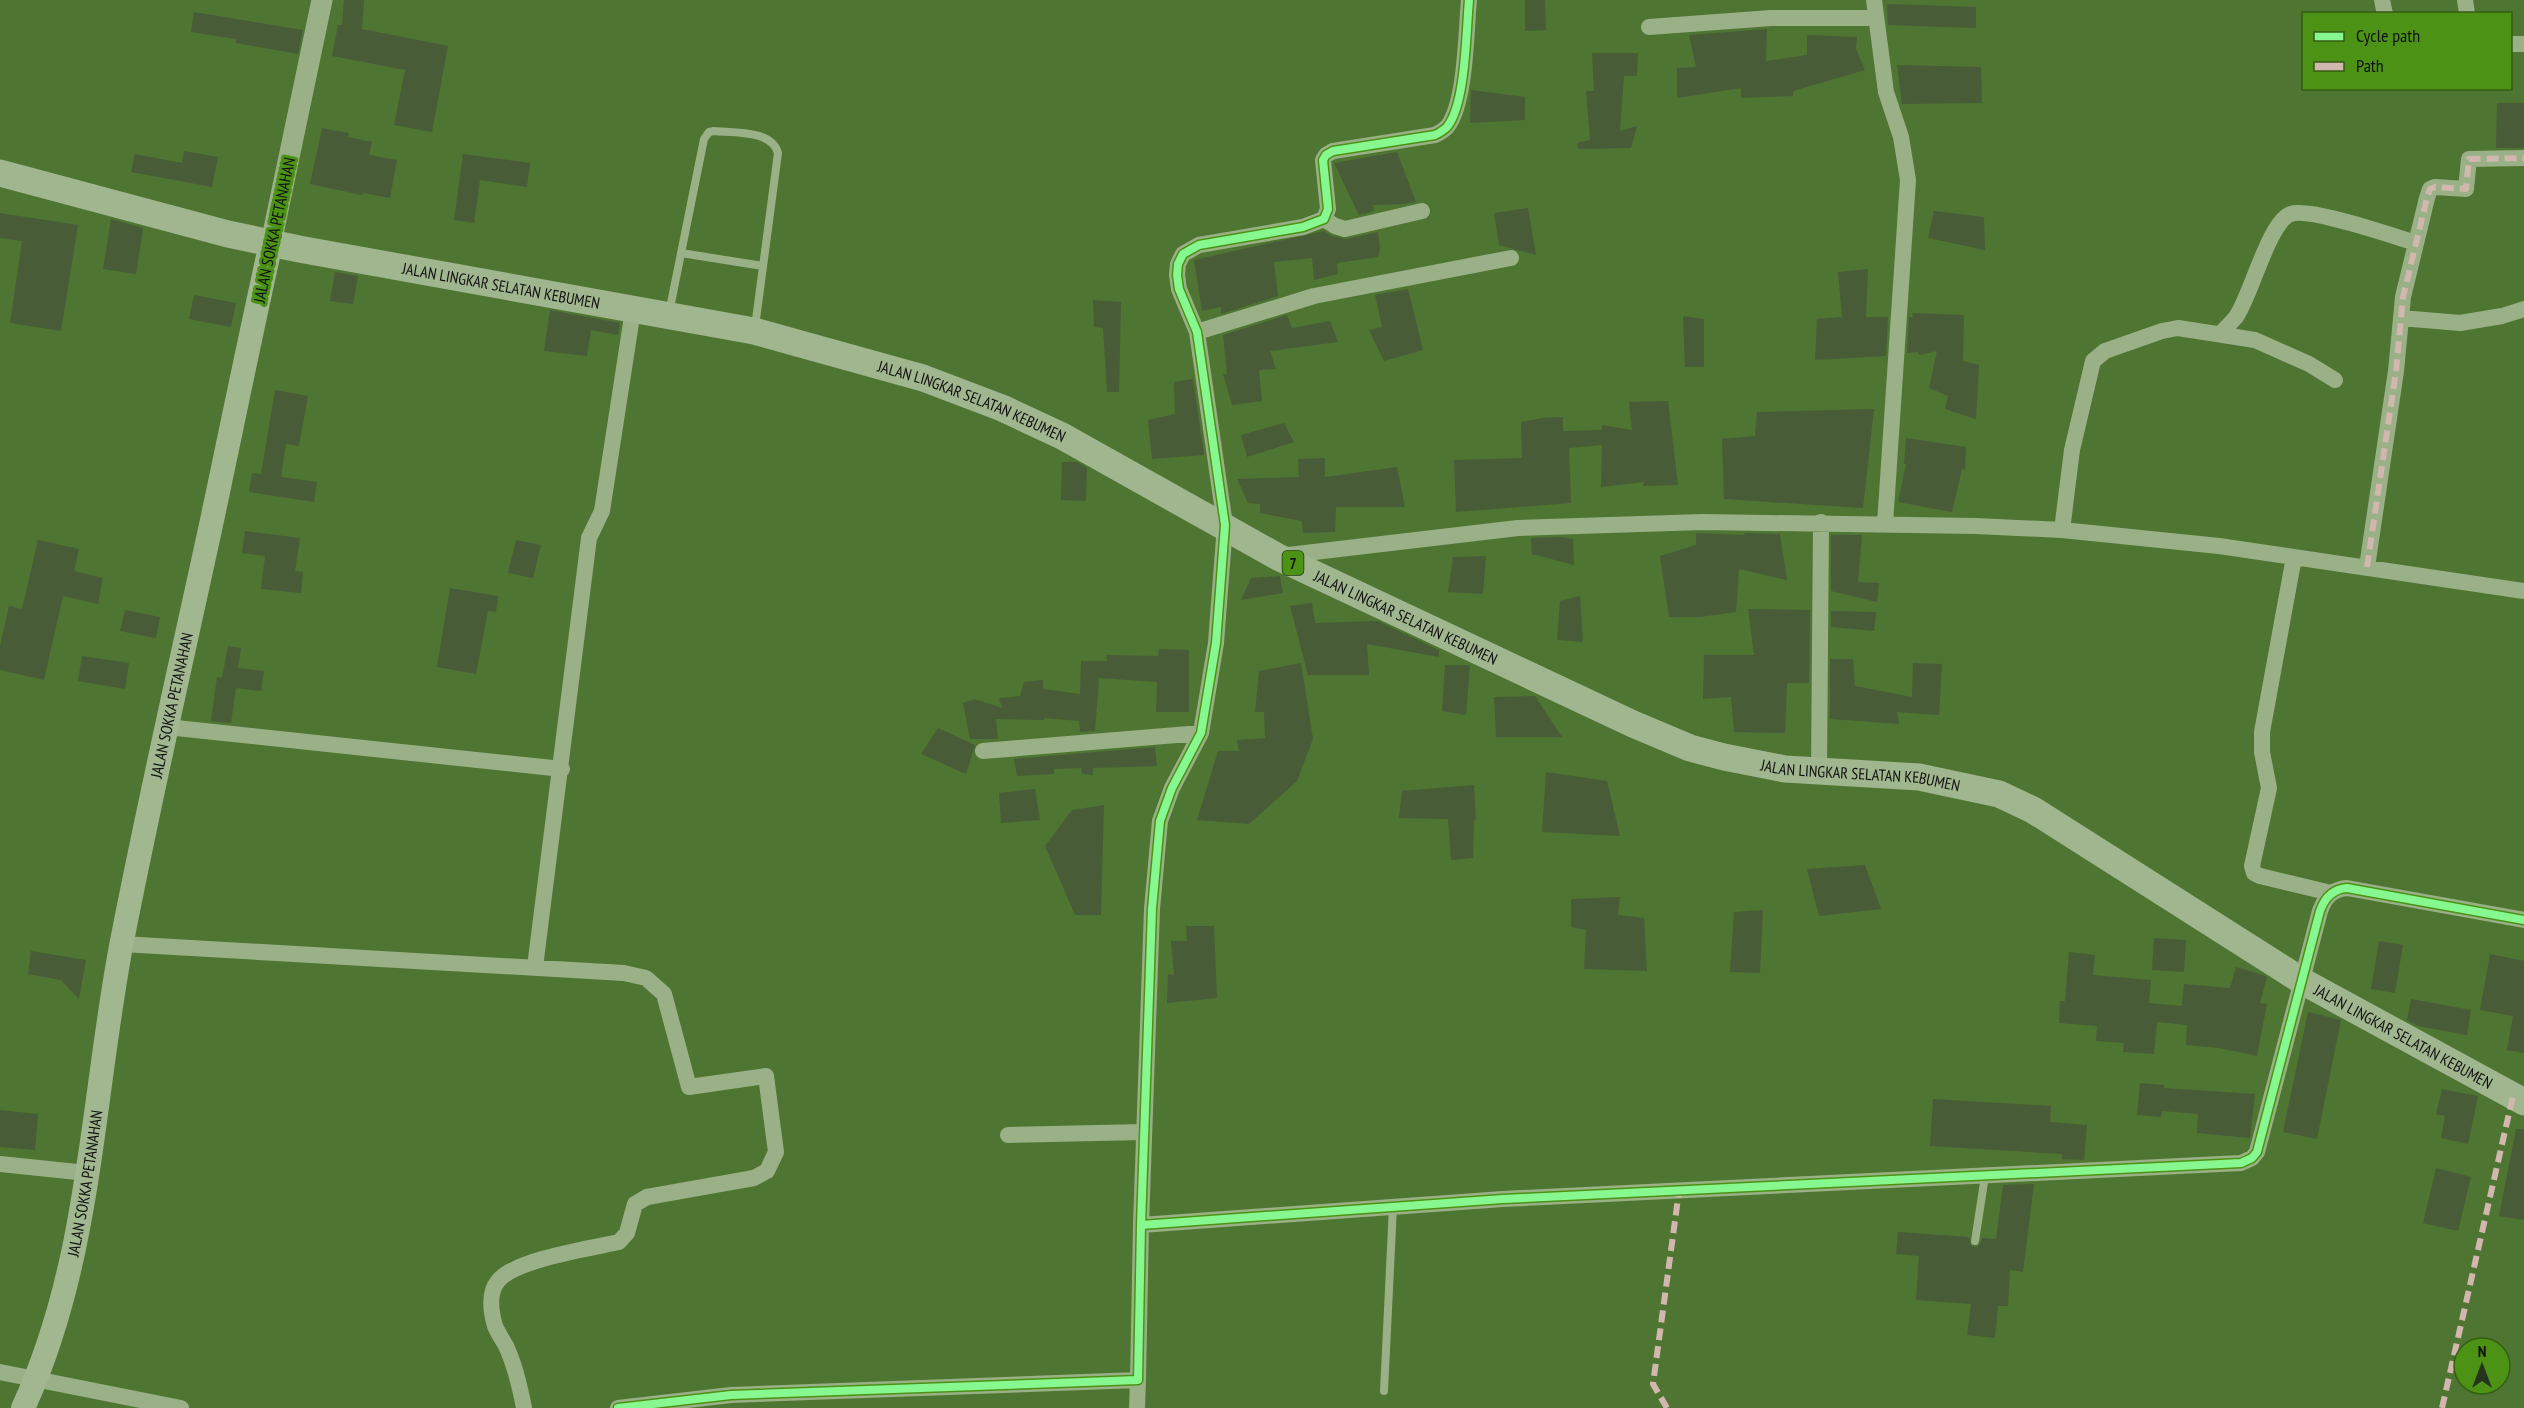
<svg xmlns="http://www.w3.org/2000/svg" width="2524" height="1408" font-family="'PT Sans Narrow',sans-serif">
	<rect width="100%" height="100%" fill="#4f7532"/>
	<path fill="#485c38" d="M344,0H364L362,29L448,46L432,132L394,125L405,70L332,56L338,25H342Z
		M1525,0H1545L1546,30L1525,31Z
		M1887,4L1976,7V28L1888,25Z
		M194,12L303,30L298,54L236,43V39L191,32Z
		M1767,29L1766,61L1807,55V35L1857,37L1856,49L1865,70L1793,91V96L1741,98V88L1677,98V68L1696,67L1689,35Z
		M1592,53H1638L1637,76H1624L1620,131L1637,126L1631,148L1578,149L1577,143L1590,140L1586,91H1594Z
		M1897,65L1981,67L1982,103L1902,104Z
		M1471,90L1525,97V120L1470,123Z
		M2497,103H2524V148H2496Z
		M322,128L349,133L348,137L372,142L369,155L397,160L390,198L363,193L362,195L310,184Z
		M184,151L218,157L212,187L131,172L135,154L182,163Z
		M1397,152L1416,202L1405,204L1373,205L1374,211L1359,215L1334,163Z
		M463,154L530,163L527,187L480,180L474,223L454,220Z
		M1528,208L1536,255L1499,245L1494,213Z
		M1934,211L1984,217L1985,250L1928,238Z
		M0,213L78,225L61,331L10,323L22,241L0,238Z
		M111,219L143,228L136,274L103,269Z
		M1324,231L1332,236L1347,239L1378,232L1380,249L1378,257L1337,263L1338,274L1314,280L1312,258L1274,262L1278,296L1221,314V307L1202,311L1194,260Z
		M1868,269L1866,317H1888L1886,356L1815,360L1817,319L1842,317L1838,272Z
		M335,272L358,276L353,304L330,301Z
		M1408,289L1423,350L1384,361L1369,330L1382,327L1375,295Z
		M194,295L236,303L231,327L189,319Z
		M1093,300L1121,302L1119,392H1107L1103,328L1094,327Z
		M550,310L620,323L618,335L591,330L587,356L544,351Z
		M1912,313L1964,315L1963,361L1979,365L1976,419L1945,409L1948,396L1929,388L1937,351L1919,355L1918,352L1907,353L1909,317H1913Z
		M1287,315L1292,328L1330,321L1338,342L1270,351L1276,369L1259,370L1262,401L1232,405L1223,374H1227L1223,335Z
		M1683,316L1704,319V367H1685Z
		M1193,379L1204,455L1152,459L1148,420L1175,414L1174,382Z
		M275,390L308,396L299,446L286,444L281,477L317,482L314,502L249,492L252,473L261,474Z
		M1668,401L1678,485L1643,486L1644,482L1601,487L1602,445L1569,448L1571,503L1456,512L1454,460L1522,458L1521,422L1542,418L1563,417V431L1602,430V425L1632,430L1629,402Z
		M1874,409L1863,508L1724,499L1722,439L1755,436L1757,412Z
		M1284,423L1294,442L1247,457L1241,435Z
		M1906,438L1966,447L1965,470L1962,469L1952,512L1898,502L1906,464H1904Z
		M1325,458V477L1397,467L1405,507H1336L1335,532L1303,533L1302,521L1260,513V504L1248,503L1237,479L1299,477L1298,459Z
		M1062,462H1077L1087,468L1086,501L1061,500Z
		M245,531L300,538L295,571L303,572L301,593L261,589L265,556L242,553Z
		M1696,533L1745,535L1744,533L1780,534L1787,580L1739,569L1736,612L1700,617H1669L1660,556L1696,545Z
		M1831,535H1862L1858,582L1879,583L1877,602L1831,591Z
		M1562,537L1573,539L1574,565L1532,554L1531,538Z
		M38,540L79,549L74,571L103,578L98,604L63,596L44,680L0,670V646L9,606L22,609Z
		M516,540L541,545L533,578L508,573Z
		M1486,556L1483,594L1448,592L1453,557Z
		M1280,576L1283,593L1241,600L1251,578Z
		M450,588L498,596L496,612L488,611L476,674L437,667Z
		M1580,596L1583,642L1557,640L1560,601Z
		M1312,603L1315,623L1378,621L1439,650V657L1367,644L1369,675H1308L1290,606Z
		M1748,609L1810,610L1809,683H1787L1785,733L1734,732L1731,697L1703,699L1704,655H1754Z
		M125,610L160,617L156,638L120,631Z
		M1831,611L1876,612L1874,631L1831,627Z
		M228,646L241,648L238,668L264,671L261,691L236,688L231,723L211,721L217,677L222,678Z
		M1159,649L1189,650V712H1156L1157,682L1099,678L1095,731L1080,732L1079,721L1044,718V720L996,719L998,739H970L963,703L975,699L1002,708L999,698L1020,696L1024,682L1043,680V689L1080,694L1081,661H1107L1106,655L1158,656Z
		M82,656L129,663L125,689L78,681Z
		M1830,659H1853L1855,686L1912,697L1913,663L1942,664L1939,715L1897,712L1899,724L1830,719Z
		M1301,663L1313,739L1297,781L1249,824L1197,820L1218,751H1239L1237,740L1265,738L1264,712H1255L1259,671Z
		M1445,665H1470L1466,715L1442,711Z
		M1535,696L1562,737H1496L1494,697Z
		M938,728L975,745L966,774L921,754Z
		M1155,747L1157,766L1093,768V775L1082,774L1081,768L1054,769V774L1017,776L1014,759Z
		M1546,772L1607,781L1620,836L1542,832Z
		M1474,785L1476,820H1474L1473,858L1451,860L1448,819L1399,818L1402,791Z
		M1035,789L1040,820L1001,823L999,793Z
		M1104,805L1101,915H1075L1045,846L1072,810Z
		M1865,865L1881,909L1819,916L1807,869Z
		M1620,897L1618,915L1644,918L1647,971L1584,969L1586,930L1571,927V899Z
		M1763,910L1760,973L1730,972L1734,912Z
		M1186,926H1214L1217,998L1167,1003L1168,974L1174,975L1171,941H1187Z
		M2154,938L2186,940L2184,972L2152,970Z
		M2379,941L2403,945L2395,993L2371,989Z
		M31,951L86,960L79,999L61,980L28,974Z
		M2069,952L2095,955L2093,975L2151,980L2149,1003L2182,1006L2184,984L2230,988L2236,967L2263,975L2267,977L2260,1003L2267,1004L2257,1056L2219,1048L2186,1045L2187,1025L2157,1022L2154,1054L2123,1052L2124,1043L2096,1041L2097,1026L2059,1023L2060,1001H2065Z
		M2490,954L2524,961V1053L2507,1050L2513,1016L2480,1010Z
		M2411,999L2471,1010L2467,1035L2418,1026L2407,1020Z
		M2308,1012L2341,1020L2317,1139L2283,1132Z
		M2140,1083L2164,1085V1088L2255,1094L2250,1138L2197,1133L2198,1114L2162,1111L2161,1117L2137,1115Z
		M2442,1089L2478,1096L2468,1144L2441,1138L2445,1116L2436,1114Z
		M1933,1099L2051,1106L2050,1122L2087,1125L2084,1160L2062,1159V1154L1930,1146Z
		M0,1110L38,1114L35,1150L0,1147Z
		M2516,1129H2524V1220L2499,1216Z
		M2436,1168L2471,1177L2458,1231L2423,1223Z
		M2034,1184L2023,1272L2010,1270L2008,1306H1998L1995,1338L1967,1335L1971,1304L1916,1300L1919,1256L1896,1254L1898,1232L1969,1237L1971,1246L1977,1247L1980,1244L1982,1238L1996,1239L2003,1185Z"/>
	<g fill="none" stroke-linecap="round" stroke-linejoin="round">
		<path stroke="#9ab187" stroke-width="8" d="M681,253L763,266
			M669,313L704,139L709,132L714,131C734,133 772,130 778,153L755,327
			M1975,1241L1985,1176
			M1384,1391L1393,1207"/>
		<path stroke="#9ab187" stroke-width="16" d="M1874,0L1886,92L1901,137L1908,180L1885,524
			M2382,0L2385,14
			M2465,0L2467,14
			M1649,27L1771,18H1876
			M2510,44H2524
			M1324,219L1335,226L1345,229L1422,211
			M2401,318L2460,323L2502,316L2524,309
			M1197,332L1314,296L1511,258
			M2220,334C2225,329 2231,323 2236,317C2251,296 2269,221 2291,214C2309,207 2393,236 2416,243
			M2062,530L2072,450L2093,361L2105,351L2162,331L2178,328L2255,340L2309,364L2335,380
			M1280,556L1518,528L1703,522L1976,526L2062,530L2219,546L2524,591
			M2294,557L2262,732V752L2269,788L2252,866L2254,873L2260,876L2331,893
			M2367,567L2396,371L2403,297L2427,198L2430,189L2435,187L2466,189L2469,159L2524,158
			M167,727L562,769
			M983,751L1201,733
			M1819,771L1821,522
			M122,944L624,973L646,978L664,994L689,1087L766,1076L776,1152L767,1171L754,1178L647,1197L635,1204L627,1233L619,1242C591,1248 514,1260 498,1281C488,1293 491,1312 495,1326C498,1333 502,1339 506,1346C515,1365 520,1387 524,1408
			M535,967L589,538L602,511L633,310
			M1008,1135L1144,1132
			M0,1164L87,1173
			M1141,1225L1503,1199L2241,1163L2252,1158L2257,1152L2320,911C2325,897 2333,889 2347,888L2524,920
			M0,1372L181,1408
			M618,1408L731,1395L1138,1380L1141,1225L1152,909L1160,821L1172,788L1201,733L1216,643L1225,525L1197,332L1179,289L1177,275L1178,264L1183,254L1199,245L1303,227L1324,219L1328,209L1323,160L1326,155L1333,151L1435,135C1439,133 1444,130 1447,127C1466,104 1466,31 1469,0
			M1137,1408L1138,1380"/>
		<path stroke="#9ab187" stroke-width="21" d="M271,243L322,0"/>
		<path stroke="#a1b790" stroke-width="24" id="s1" d="M23,1408C91,1262 92,1096 122,941C149,802 181,663 211,525C231,431 250,337 271,243"/>
		<path stroke="#a0b68e" stroke-width="27" id="s2" d="M0,173L228,234L299,249L754,331L923,378L1002,408L1062,436L1278,557L1633,724L1690,748L1724,757L1785,769L1919,777L1999,794L2033,810L2302,981L2524,1102"/>
		<path stroke="#d1b7ad" stroke-width="6" stroke-dasharray="12 6" stroke-linecap="butt" d="M2367,567L2396,371L2403,297L2427,198L2430,189L2435,187L2466,189L2469,159L2524,158
			M1667,1408L1653,1384L1679,1191
			M2442,1408L2513,1096"/>
		<defs>
			<path id="cycleway" d="M1141,1225L1503,1199L2241,1163L2252,1158L2257,1152L2320,911C2325,897 2333,889 2347,888L2524,920
				M618,1408L731,1395L1138,1380L1141,1225L1152,909L1160,821L1172,788L1201,733L1216,643L1225,525L1197,332L1179,289L1177,275L1178,264L1183,254L1199,245L1303,227L1324,219L1328,209L1323,160L1326,155L1333,151L1435,135C1439,133 1444,130 1447,127C1466,104 1466,31 1469,0"/>
		</defs>
		<use href="#cycleway" stroke="#4b9215" stroke-width="11"/>
		<use href="#cycleway" stroke="#87f88f" stroke-width="8"/>
	</g>
	<g text-anchor="middle" dominant-baseline="central" stroke-width="6" stroke-linejoin="round" paint-order="stroke">
		<rect fill="#4b9215" stroke="#223812" stroke-width="1.5" x="1282.5" y="551" width="21" height="24" rx="4.5"/>
		<g font-size="15" font-weight="bold" fill="#111">
			<text x="1293" y="563">7</text>
		</g>
		<g font-size="16" fill="#111" stroke="#4b9215">
			<text transform="translate(274 230) rotate(-78)">JALAN SOKKA PETANAHAN</text>
			<text stroke="none"><textPath href="#s2" startOffset="514">JALAN LINGKAR SELATAN KEBUMEN</textPath></text>
			<text stroke="none"><textPath href="#s2" startOffset="1000">JALAN LINGKAR SELATAN KEBUMEN</textPath></text>
			<text stroke="none"><textPath href="#s2" startOffset="1486">JALAN LINGKAR SELATAN KEBUMEN</textPath></text>
			<text stroke="none"><textPath href="#s1" startOffset="720">JALAN SOKKA PETANAHAN</textPath></text>
			<text stroke="none"><textPath href="#s2" startOffset="1972">JALAN LINGKAR SELATAN KEBUMEN</textPath></text>
			<text stroke="none"><textPath href="#s2" startOffset="2584">JALAN LINGKAR SELATAN KEBUMEN</textPath></text>
			<text stroke="none"><textPath href="#s1" startOffset="234">JALAN SOKKA PETANAHAN</textPath></text>
		</g>
	</g>
	<rect x="2302" y="12" width="210" height="78" fill="#4b9215" stroke="#345e13" stroke-width="1.5"/>
	<rect x="2314" y="32" width="30" height="9" fill="#87f88f" stroke="#345e13" stroke-width="1.5"/>
	<text x="2356" y="42" font-size="18" fill="#111111">Cycle path</text>
	<rect x="2314" y="62" width="30" height="9" fill="#d1b7ad" stroke="#345e13" stroke-width="1.5"/>
	<text x="2356" y="72" font-size="18" fill="#111111">Path</text>
	<g transform="translate(2482 1366)"><circle r="28" fill="#4b9215" stroke="#345e13" stroke-width="1.5"/>
	<path d="M0-4.5L10 22L0 15L-10 22Z" fill="#27341d"/>
	<text y="-9" font-size="16" font-weight="bold" text-anchor="middle" fill="#111111">N</text>
	</g>
</svg>
